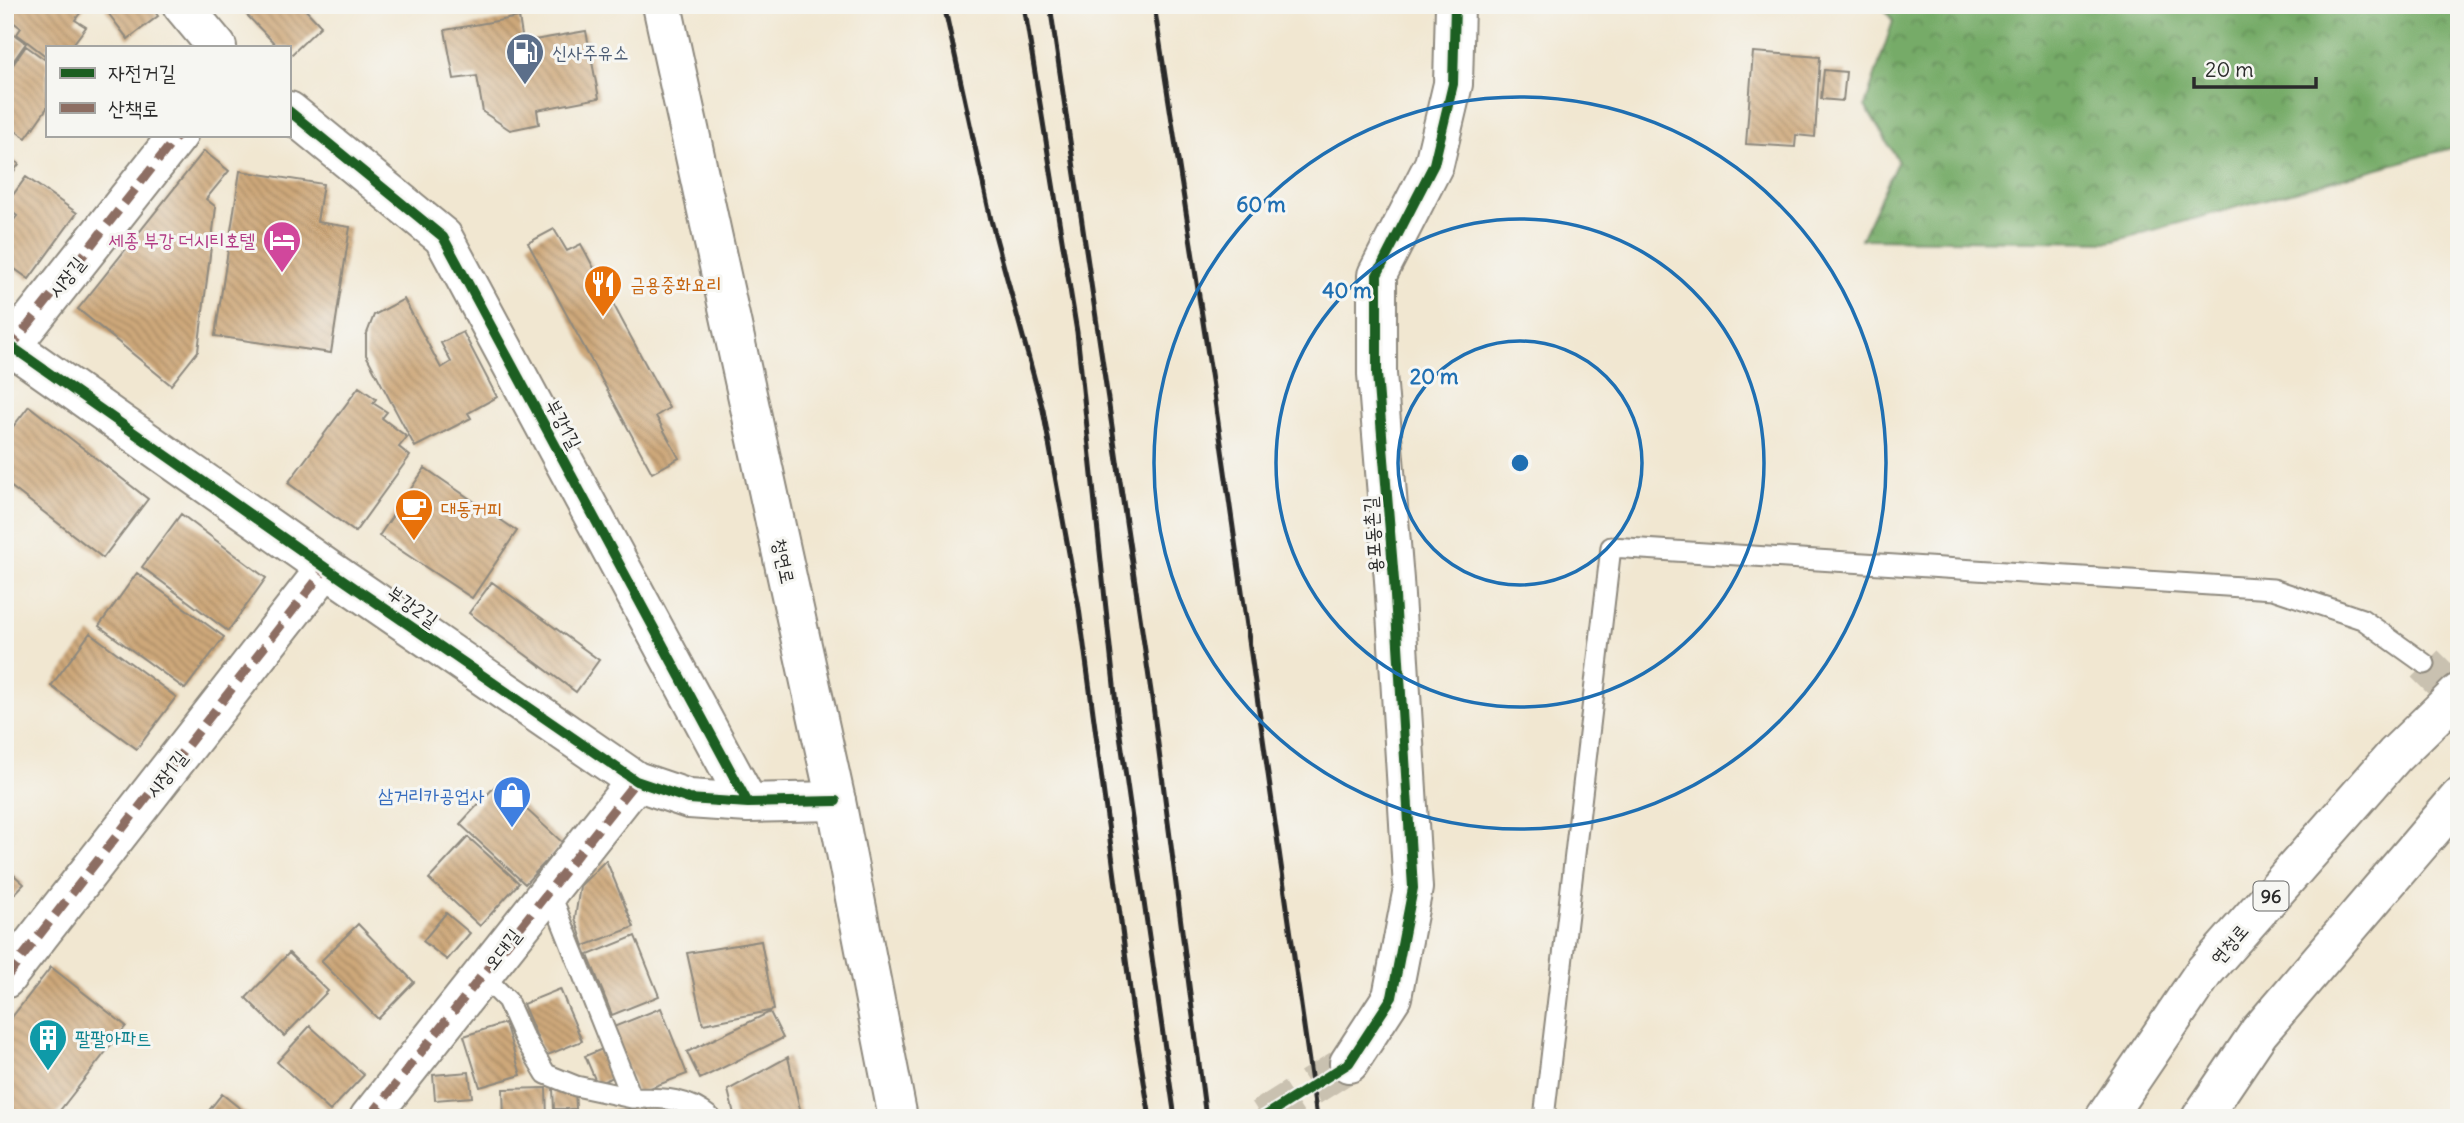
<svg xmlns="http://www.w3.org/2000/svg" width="2464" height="1123" font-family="Delius,'Poor Story',sans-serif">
	<defs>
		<pattern id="forest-crowns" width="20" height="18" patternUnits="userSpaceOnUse" patternTransform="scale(1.75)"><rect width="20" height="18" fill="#76ab68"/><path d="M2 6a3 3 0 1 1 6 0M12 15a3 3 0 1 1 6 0" fill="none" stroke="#618b56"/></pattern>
		<pattern id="building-back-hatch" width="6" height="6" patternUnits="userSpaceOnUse" patternTransform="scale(1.75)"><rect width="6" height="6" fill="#cea87a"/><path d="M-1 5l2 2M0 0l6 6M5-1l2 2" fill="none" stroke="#a78964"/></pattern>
	</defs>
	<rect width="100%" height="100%" fill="#f6f6f2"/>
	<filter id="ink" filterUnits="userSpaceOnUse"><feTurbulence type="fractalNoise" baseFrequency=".0143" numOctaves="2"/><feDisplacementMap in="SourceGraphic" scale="14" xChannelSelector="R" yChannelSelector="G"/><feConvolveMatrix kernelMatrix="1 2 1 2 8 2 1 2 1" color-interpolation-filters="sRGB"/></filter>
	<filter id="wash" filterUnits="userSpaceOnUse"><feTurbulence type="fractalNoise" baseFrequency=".00686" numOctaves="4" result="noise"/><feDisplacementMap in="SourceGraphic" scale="28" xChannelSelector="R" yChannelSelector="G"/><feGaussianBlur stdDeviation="1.57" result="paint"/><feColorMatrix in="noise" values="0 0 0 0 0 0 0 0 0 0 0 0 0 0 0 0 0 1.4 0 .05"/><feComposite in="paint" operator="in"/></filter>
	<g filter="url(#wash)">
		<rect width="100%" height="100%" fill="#f1e7d1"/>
		<path fill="url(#forest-crowns)" stroke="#506b4a" stroke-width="2" d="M1881,5H2459V146L2110,242L1861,239L1898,160L1865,106L1893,21Z"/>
		<g id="blocks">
			<path fill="url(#building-back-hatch)" d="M5,5H86L75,20L86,27L71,47H47V57L17,34L21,28L5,16Z
				M110,5H150L158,16L128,39L105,9Z
				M237,5H301L321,26L289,57V47H278Z
				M519,17L523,42L586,31L599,98L537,110L539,124L510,130L483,112L477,76L454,79L445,30Z
				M5,28L26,43L5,73Z
				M26,46L47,61V108L26,138L5,124V76Z
				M1753,52L1820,57L1815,137L1796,135L1795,147L1746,144Z
				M1824,70L1846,72L1843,101L1821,99Z
				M204,151L229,171L206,199L216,207L198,351L171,385L78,309Z
				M5,154L19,164L5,184Z
				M240,171L323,184L317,222L350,227L331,353L215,336Z
				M26,177L77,213L29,279L5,262V232L17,216L5,206Z
				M554,229L567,251L581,244L669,408L656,416L679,458L652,473L528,243Z
				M404,299L441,368L451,362L441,343L463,332L497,397L468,413L471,418L415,447L366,355V336L374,315Z
				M359,387L376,399L373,403L387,412L382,418L407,437L399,447L410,456L355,532L288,483Z
				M29,406L148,499L103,558L5,482V437Z
				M425,468L517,531L472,598L379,536Z
				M181,514L266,578L228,631L142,567Z
				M137,573L224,637L185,689L99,626Z
				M492,582L599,660L576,692L469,613Z
				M90,633L176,697L137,749L51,686Z
				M498,783L563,843L525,884L460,824Z
				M468,837L519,883L480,926L429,879Z
				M606,860L634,927L584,946L575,918L580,886Z
				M5,867L24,884L5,904Z
				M446,913L470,933L447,960L423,941Z
				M358,924L414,982L378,1019L321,961Z
				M635,936L659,996L612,1015L588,955Z
				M761,941L774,1010L703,1024L687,953Z
				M289,953L328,991L284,1036L246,998Z
				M51,967L126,1026L54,1118H5V1026Z
				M560,989L582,1041L545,1056L523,1004Z
				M661,1008L687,1074L637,1093L611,1028Z
				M770,1012L783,1038L700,1079L687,1052Z
				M505,1023L521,1075L480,1087L464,1036Z
				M310,1026L364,1075L330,1111L277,1062Z
				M605,1048L616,1076L597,1084L585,1056Z
				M788,1057L802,1118H735L728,1090Z
				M469,1072L472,1097L435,1100L433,1075Z
				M546,1088L547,1118H504L503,1089Z
				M553,1089H575L576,1109H554Z
				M222,1094L252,1118H203Z
				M647,1108V1118H583V1113Z"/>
		</g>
	</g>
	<g filter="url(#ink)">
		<use href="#blocks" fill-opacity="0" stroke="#8e897e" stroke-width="2"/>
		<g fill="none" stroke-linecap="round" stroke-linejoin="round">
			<path stroke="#c9c1b0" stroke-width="38" stroke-dasharray="38 19" stroke-linecap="butt" d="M2425,664L2459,698
				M1262,1118L1349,1063"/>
			<defs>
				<path id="service" d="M482,975L507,1000L523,1036L546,1074L576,1086L632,1098L549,890
					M632,1098C662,1098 687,1097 711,1118
					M1544,1118L1611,547L2273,589L2362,619L2425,664"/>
				<path id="minor" d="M182,5L217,47
					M289,111L443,237L748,803
					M5,342L326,568L636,781L689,799L748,803L836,801
					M5,354L178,135
					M5,979L326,568
					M1349,1063L1392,997L1413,888L1394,580L1377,374V275L1434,164L1453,84L1455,5
					M369,1118L636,781"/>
				<path id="secondary" d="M662,5L836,801L898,1118"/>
				<path id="trunk" d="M2105,1118L2204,972L2395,755L2459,693
					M2201,1118L2259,1032L2459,798"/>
			</defs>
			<use href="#service" stroke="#8e897e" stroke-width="23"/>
			<use href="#minor" stroke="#8e897e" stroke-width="42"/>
			<use href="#secondary" stroke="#8e897e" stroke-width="42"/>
			<use href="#trunk" stroke="#8e897e" stroke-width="42"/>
			<use href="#service" stroke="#fff" stroke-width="19"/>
			<use href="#minor" stroke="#fff" stroke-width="38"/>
			<use href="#secondary" stroke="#fff" stroke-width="38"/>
			<use href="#trunk" stroke="#fff" stroke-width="38"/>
			<path stroke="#2b2b2b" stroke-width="5" d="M944,5L991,220L1043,410L1079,608L1135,1027L1150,1118
				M1024,5L1077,332L1117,714L1175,1118
				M1050,5L1153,705L1206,1118
				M1154,5L1212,380L1317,1118"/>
			<path stroke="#8d6e63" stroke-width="9" stroke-dasharray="18 9" stroke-linecap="butt" d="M7,352L178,135
				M5,979L326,568
				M369,1118L636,781"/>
			<defs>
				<path id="cycleway" d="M289,111L443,237L748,803
					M5,342L326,568L636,781L689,799L748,803L836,801
					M1262,1118L1349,1063L1392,997L1413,888L1394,580L1377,374V275L1434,164L1453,84L1455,5"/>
			</defs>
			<use href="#cycleway" stroke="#f6f6f2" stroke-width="15"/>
			<use href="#cycleway" stroke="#1b5e20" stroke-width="10"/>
		</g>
	</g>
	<g fill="none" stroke="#1f6fb2" stroke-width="3.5">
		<circle cx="1520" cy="463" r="122"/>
		<circle cx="1520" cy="463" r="244"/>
		<circle cx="1520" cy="463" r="366"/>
	</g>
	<defs>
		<symbol id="fuel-pin" viewBox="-11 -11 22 30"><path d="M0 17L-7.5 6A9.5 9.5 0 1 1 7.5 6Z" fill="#5c6f8a" stroke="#f6f6f2"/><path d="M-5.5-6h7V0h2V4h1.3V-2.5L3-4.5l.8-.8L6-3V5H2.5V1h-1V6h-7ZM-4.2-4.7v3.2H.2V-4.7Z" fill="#fff"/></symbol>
		<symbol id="hotel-pin" viewBox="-11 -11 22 30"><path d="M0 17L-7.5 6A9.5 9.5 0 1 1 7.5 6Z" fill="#d1479c" stroke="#f6f6f2"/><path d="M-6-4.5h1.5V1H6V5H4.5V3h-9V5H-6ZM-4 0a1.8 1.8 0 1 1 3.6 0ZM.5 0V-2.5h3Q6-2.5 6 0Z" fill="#fff"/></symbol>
		<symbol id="restaurant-pin" viewBox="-11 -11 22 30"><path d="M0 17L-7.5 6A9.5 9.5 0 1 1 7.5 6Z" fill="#e8710a" stroke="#f6f6f2"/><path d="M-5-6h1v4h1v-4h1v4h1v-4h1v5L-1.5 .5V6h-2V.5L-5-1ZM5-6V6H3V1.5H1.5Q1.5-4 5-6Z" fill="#fff"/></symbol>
		<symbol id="cafe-pin" viewBox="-11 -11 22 30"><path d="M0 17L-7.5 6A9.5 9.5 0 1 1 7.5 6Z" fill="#e8710a" stroke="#f6f6f2"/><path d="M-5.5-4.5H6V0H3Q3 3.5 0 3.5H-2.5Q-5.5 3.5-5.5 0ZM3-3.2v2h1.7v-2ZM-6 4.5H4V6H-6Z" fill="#fff"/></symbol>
		<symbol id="shop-pin" viewBox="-11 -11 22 30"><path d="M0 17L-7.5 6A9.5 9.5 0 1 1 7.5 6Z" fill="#3f7fe0" stroke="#f6f6f2"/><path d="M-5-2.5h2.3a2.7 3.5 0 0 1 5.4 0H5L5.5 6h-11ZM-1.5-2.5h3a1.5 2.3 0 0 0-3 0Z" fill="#fff"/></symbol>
		<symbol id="building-pin" viewBox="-11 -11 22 30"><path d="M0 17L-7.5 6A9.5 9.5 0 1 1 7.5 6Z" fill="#0f9aa8" stroke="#f6f6f2"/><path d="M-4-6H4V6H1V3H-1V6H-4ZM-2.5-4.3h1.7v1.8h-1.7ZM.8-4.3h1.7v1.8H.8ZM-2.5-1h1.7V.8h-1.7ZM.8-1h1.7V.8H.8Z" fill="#fff"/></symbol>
	</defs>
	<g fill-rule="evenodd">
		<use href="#fuel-pin" x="503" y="30" width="44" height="60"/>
		<use href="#hotel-pin" x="260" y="218" width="44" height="60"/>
		<use href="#restaurant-pin" x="581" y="262" width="44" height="60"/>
		<use href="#cafe-pin" x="392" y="486" width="44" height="60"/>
		<use href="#shop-pin" x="490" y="773" width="44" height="60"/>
		<use href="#building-pin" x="26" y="1016" width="44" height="60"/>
	</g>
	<g text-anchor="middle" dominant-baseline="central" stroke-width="6" stroke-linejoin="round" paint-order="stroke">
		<rect fill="#f6f6f2" stroke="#686867" stroke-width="2" x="2253.5" y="881.5" width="35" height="29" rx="5"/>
		<g font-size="18" font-weight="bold" fill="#2b2b2b">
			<text x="2271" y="896">96</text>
		</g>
		<g font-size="19" fill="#4e5e75" stroke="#f6f6f2" text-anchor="start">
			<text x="552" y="52">신사주유소</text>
		</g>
		<g font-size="19" fill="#b23c85" stroke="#f6f6f2" text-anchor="end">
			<text x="255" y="240">세종 부강 더시티호텔</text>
		</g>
		<g font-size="19" fill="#2b2b2b" stroke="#f6f6f2">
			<text transform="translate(66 277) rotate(-52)">시장길</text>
			<text transform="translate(564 424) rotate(62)">부강1길</text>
			<text transform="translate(1372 535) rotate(-94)">용포동촌길</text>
			<text transform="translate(784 561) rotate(78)">청연로</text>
			<text transform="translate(413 606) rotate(35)">부강2길</text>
			<text transform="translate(166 774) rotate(-52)">시장1길</text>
			<text transform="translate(2229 944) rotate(-49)">연청로</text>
			<text transform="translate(502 949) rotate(-52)">오대길</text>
		</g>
		<g font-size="19" fill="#c56008" stroke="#f6f6f2" text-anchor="start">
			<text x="630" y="284">금용중화요리</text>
			<text x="441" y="508">대동커피</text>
		</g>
		<g font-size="19" fill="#366cbe" stroke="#f6f6f2" text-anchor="end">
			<text x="485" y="795">삼거리카공업사</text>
		</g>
		<g font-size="19" fill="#0d838f" stroke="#f6f6f2" text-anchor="start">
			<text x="75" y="1038">팔팔아파트</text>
		</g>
	</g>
	<circle cx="1520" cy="463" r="10" fill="#1f6fb2" stroke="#f6f6f2" stroke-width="3.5"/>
	<g font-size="21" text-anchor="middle" font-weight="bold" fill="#1f6fb2" stroke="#f6f6f2" stroke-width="6" stroke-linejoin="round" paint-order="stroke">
		<text x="1261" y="212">60 m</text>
		<text x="1347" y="298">40 m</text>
		<text x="1434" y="384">20 m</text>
	</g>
	<rect width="2464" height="1123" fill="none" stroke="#f6f6f2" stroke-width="28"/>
	<rect x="46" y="46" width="245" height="91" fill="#f6f6f2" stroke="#a5a5a2" stroke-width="2"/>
	<rect x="60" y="68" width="35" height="10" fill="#1b5e20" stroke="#a5a5a2" stroke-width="2"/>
	<text x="108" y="80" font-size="21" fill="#2b2b2b">자전거길</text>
	<rect x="60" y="103" width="35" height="10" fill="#8d6e63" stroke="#a5a5a2" stroke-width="2"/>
	<text x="108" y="116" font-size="21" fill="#2b2b2b">산책로</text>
	<path d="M2194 77v10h122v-10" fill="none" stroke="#2b2b2b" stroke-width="3.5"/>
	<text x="2205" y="77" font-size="21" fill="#2b2b2b" stroke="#f6f6f2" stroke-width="5" paint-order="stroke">20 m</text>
</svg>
